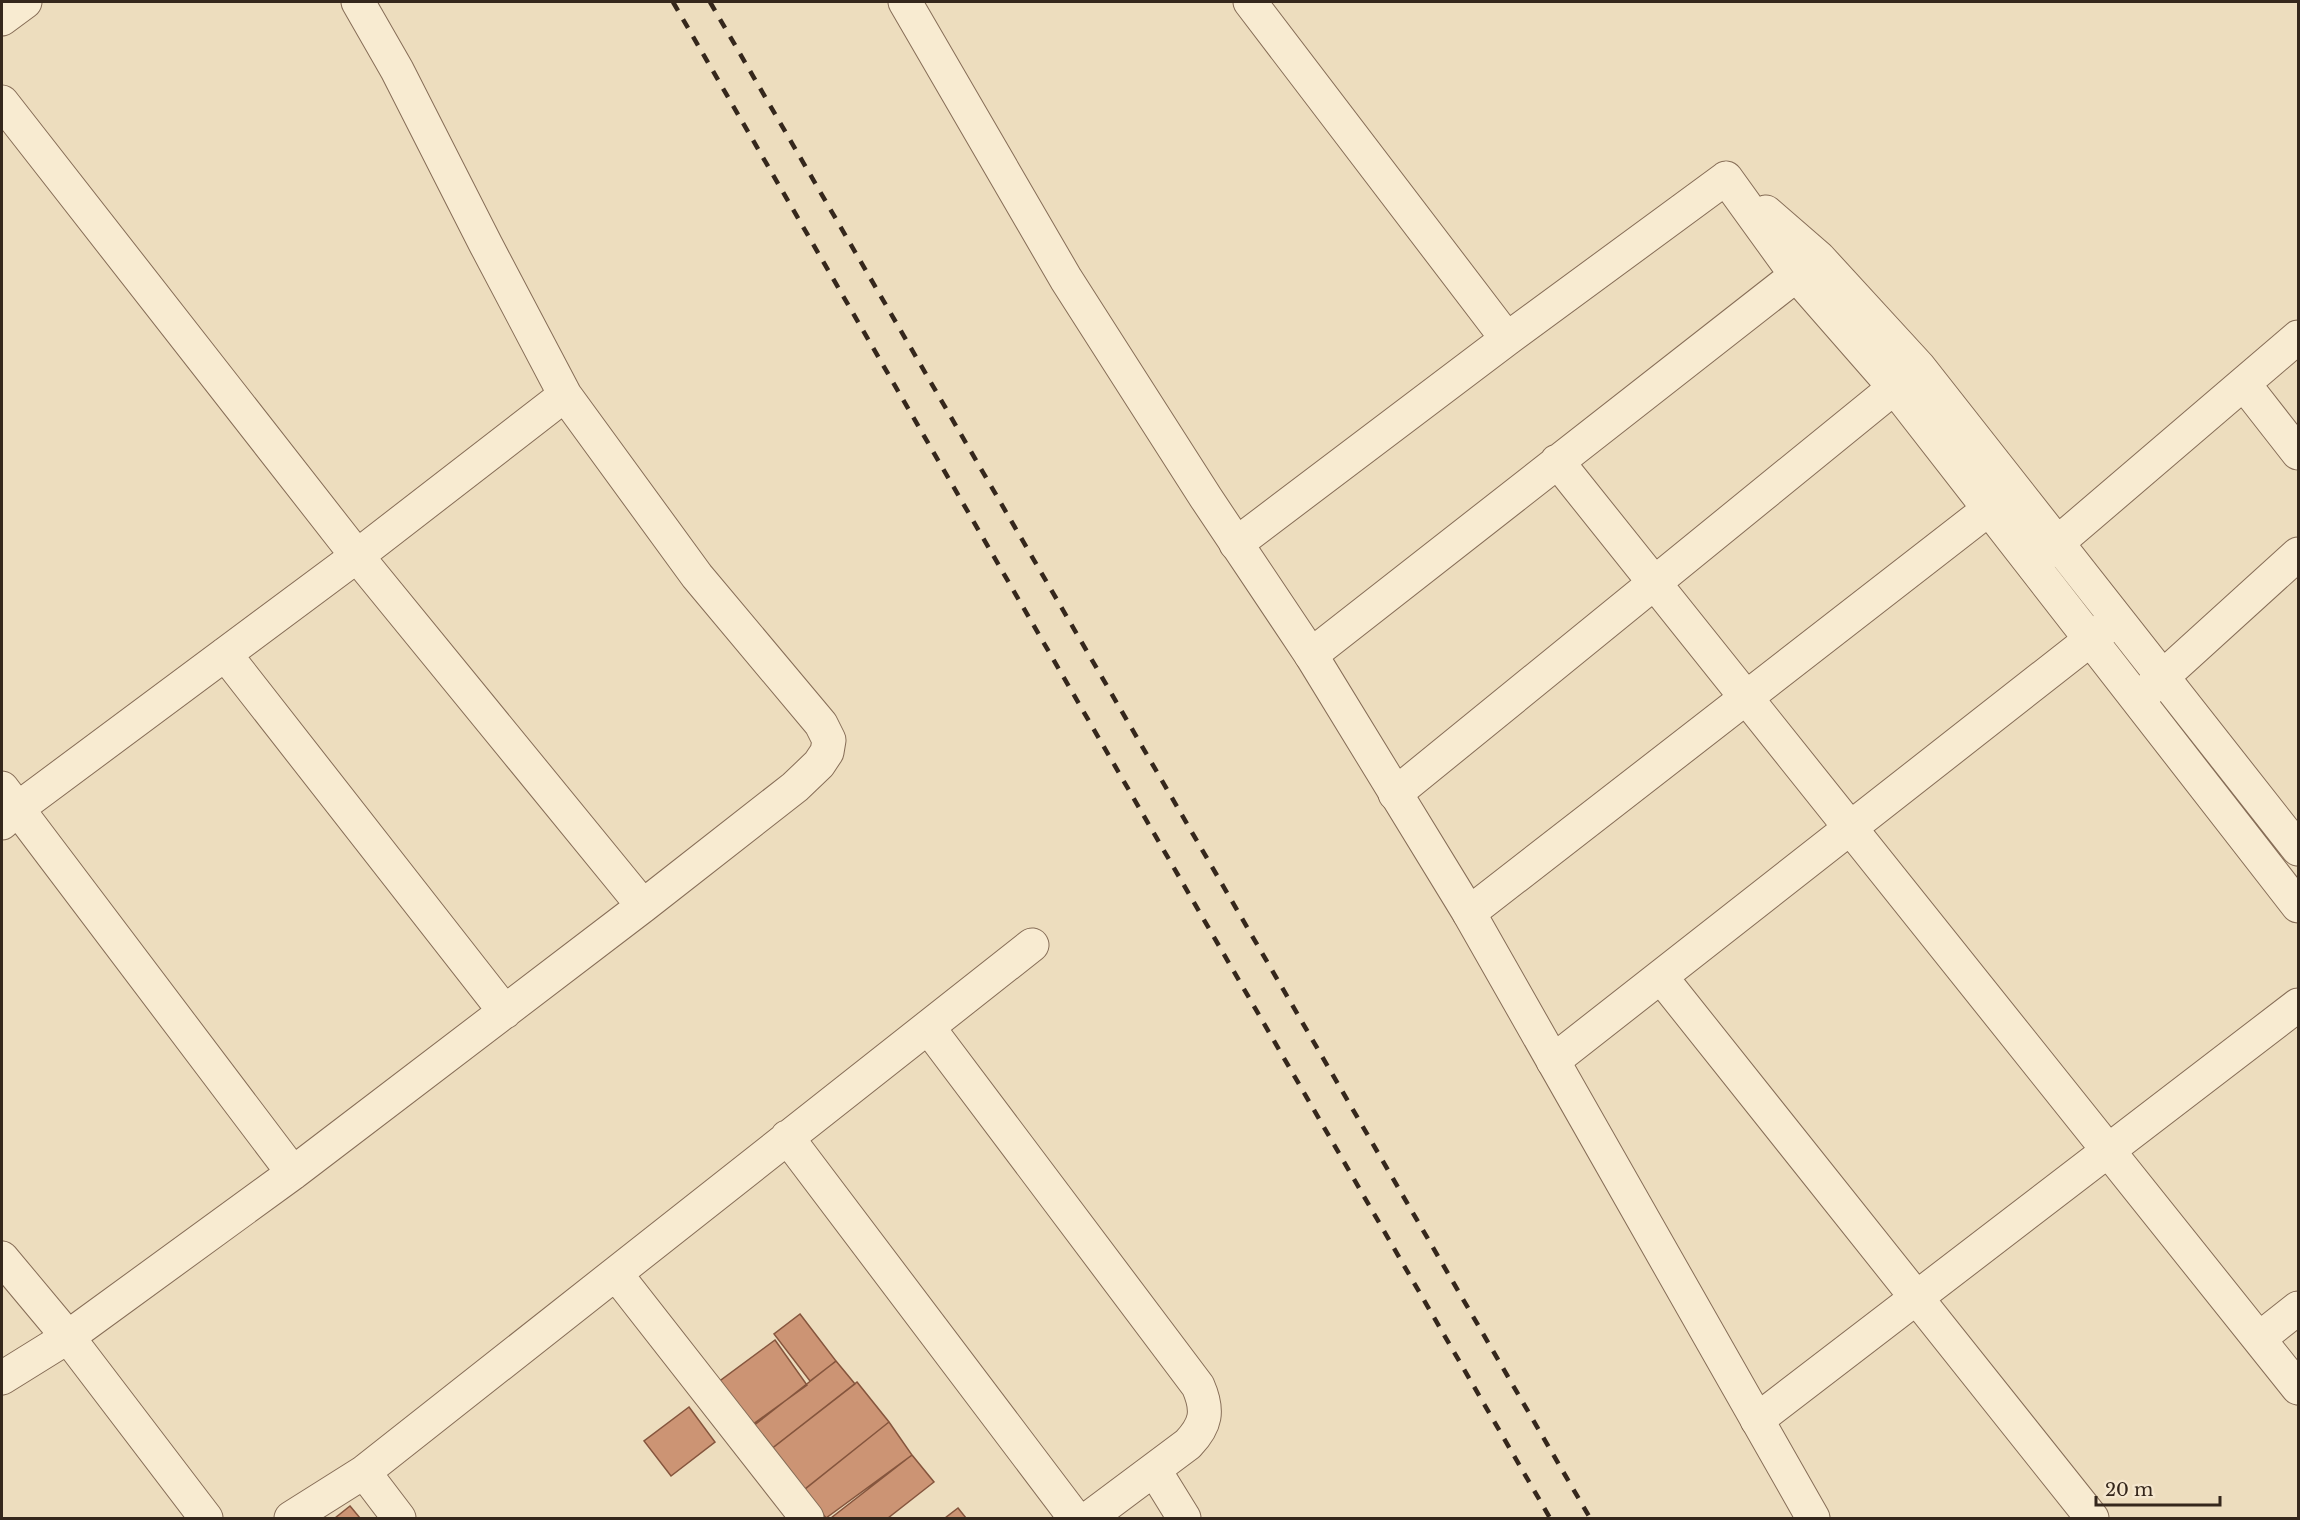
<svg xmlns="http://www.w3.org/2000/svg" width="2300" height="1520" font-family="'Libre Baskerville',serif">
	<rect width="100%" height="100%" fill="#edddbe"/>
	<path fill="#cc9474" stroke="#85553d" stroke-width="1.5" d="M800,1314L836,1361L810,1381L774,1334Z
		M775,1340L807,1385L749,1427L717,1383Z
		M836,1361L855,1384L770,1450L752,1427Z
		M857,1382L889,1422L796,1496L770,1450Z
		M689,1407L715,1442L671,1476L644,1441Z
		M889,1422L912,1455L826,1518L804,1490Z
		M912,1455L934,1482L888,1518H831Z
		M350,1506L360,1518H335Z
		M958,1508L966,1518H945Z"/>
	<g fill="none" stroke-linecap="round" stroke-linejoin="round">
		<defs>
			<path id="minor" d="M1250,2L1507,339
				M2,19L25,2
				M2,102L357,556L643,906
				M1726,178L1796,275L1894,387L2298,906
				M1766,212L1819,258L1919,367L2298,849
				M2244,384L2298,453
				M1557,461L2298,1388
				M1236,544L1507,339L1726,178
				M2042,556L2298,337
				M225,654L505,1012
				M1311,655L1813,262
				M2146,692L2298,554
				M2,788L293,1173
				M1395,794L1911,374
				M2,823L17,809L357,556L565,395
				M1469,913L2007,495
				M1661,977L2092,1518
				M928,1027L1198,1386C1209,1411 1206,1425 1188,1444L1089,1518
				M1553,1061L2109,625
				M787,1137L1075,1518
				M2,1258L68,1337L206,1518
				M616,1274L807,1518
				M2260,1338L2298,1308
				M2,1378L68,1337L293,1173L643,906L795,787L819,764L827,752L829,740L821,724L697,576L565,395L486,245L397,70L358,2
				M1757,1420L2298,1005
				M1155,1471L1184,1518
				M364,1472L399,1518
				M291,1518L364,1472L1032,945"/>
			<path id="tertiary" d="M905,2L1066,279L1206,498L1311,655L1469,913L1813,1518"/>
		</defs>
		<use href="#minor" stroke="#866d57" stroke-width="35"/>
		<use href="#tertiary" stroke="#866d57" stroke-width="35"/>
		<use href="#minor" stroke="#f8ebd1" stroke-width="33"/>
		<use href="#tertiary" stroke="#f8ebd1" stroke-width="33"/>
		<path stroke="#35271c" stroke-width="4.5" stroke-dasharray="10 10" stroke-linecap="butt" d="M673,2L1550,1518
			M710,2L1590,1518"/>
	</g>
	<rect width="2300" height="1520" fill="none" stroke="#35271c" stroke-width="6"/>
	<path d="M2096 1496v9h124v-9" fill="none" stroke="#35271c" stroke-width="3"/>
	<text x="2105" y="1496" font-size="18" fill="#35271c" stroke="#f5e7ce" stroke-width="4.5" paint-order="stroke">20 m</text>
</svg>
